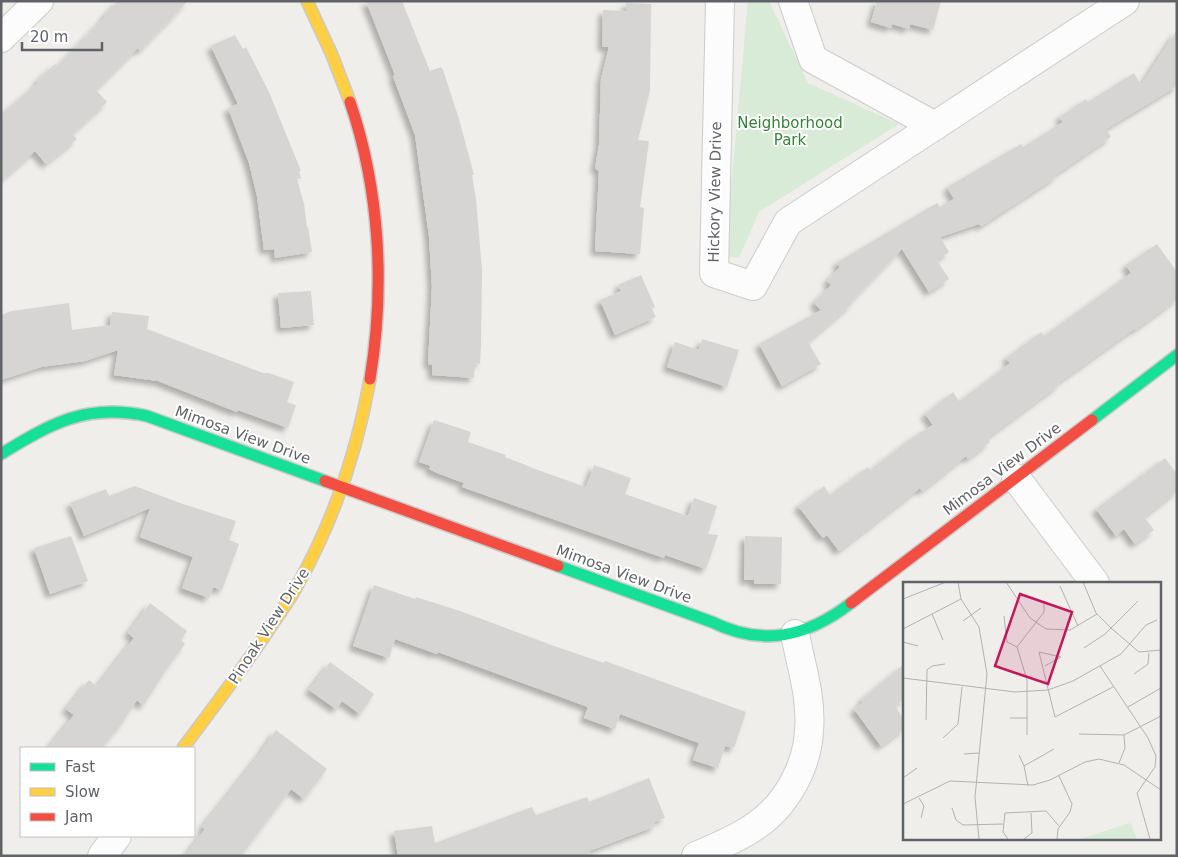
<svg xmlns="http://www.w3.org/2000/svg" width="1178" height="857" font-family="'DejaVu Sans',sans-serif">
	<defs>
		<filter id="shadow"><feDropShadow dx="-4.5" dy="4.5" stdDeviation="2.5" flood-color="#0004"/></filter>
	</defs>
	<rect width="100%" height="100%" fill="#efeeea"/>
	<path fill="#d8ebd6" d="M748,1H769L808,83L899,124L759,212L739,258L725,256Z"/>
	<path fill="#d6d5d3" filter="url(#shadow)" d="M118,1H188L140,51L138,48L96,90L107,102L72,134L77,139L46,164L35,151L1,181V115L38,83L37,81L55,64L57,67L105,17L104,16Z
		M366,1H402L430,71L441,67L443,70L459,119L474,175H472L476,199L482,270L481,345L480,364L475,363L474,378L432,375V365L428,364L432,287L429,236L415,135L393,76L395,75Z
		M877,1H941L933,30L910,24L909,29L892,24L891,28L871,22Z
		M626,3L651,4L650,90L638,140L649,141L640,207L644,208L640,254L595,251L599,171L595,168L599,145L601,79L609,47H602L603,10L626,11Z
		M1177,30V86L1106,129L1111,137L1055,175L1056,177L981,226L979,224L940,237L949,252L937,260L949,279L929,292L902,249L851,302L852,304L808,342L821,364L782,386L759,344L821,310L814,303L831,285L827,281L840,267L836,263L937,203L940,207L954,199L948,189L949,186L1021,144L1023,147L1063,122L1059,117L1086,99L1088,102L1134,73L1141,85Z
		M235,35L243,49L246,47L269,92L301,171H299L301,178L297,179L304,204L307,227H308L312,252L275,258L274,249L264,250L257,196L249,163L228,108L238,104L211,46Z
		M1157,244L1177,272V299L1135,330L1134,329L1058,383L1059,385L987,438L990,442L968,459L966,456L922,491L920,488L839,551L827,535L823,538L798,506L824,486L830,495L868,467L870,470L913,437L933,425L925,414L953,392L959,401L992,377L1010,363L1006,358L1041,332L1044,336L1131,273L1126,265Z
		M641,275L655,307L652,309L656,317L615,335L600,300L621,291L618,285Z
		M311,291L314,325L281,328L278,293Z
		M69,303L72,330L110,325L112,312L149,316L147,329L263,373H269L294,382L287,402L296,405L288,428L238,410L237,412L158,381L114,375L118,350L85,361L41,367L1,380V315L12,311Z
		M702,339L739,350L727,387L667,367L675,342L699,350Z
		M434,420L471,432L468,442L506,455L505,457L546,473L586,487L594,465L631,478L625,494L688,516L694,498L717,506L708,534L718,535L706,569L665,555L664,558L644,551L462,487L464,483L437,473L429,469L431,466L419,462Z
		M1165,458L1177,474V491L1144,517L1154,530L1135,544L1124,529L1116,536L1096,509Z
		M135,486L183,504L236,521L229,540L239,544L222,590L213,587L209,598L182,588L193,557L140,537L150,508L84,536L70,503L106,489L109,496Z
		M71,536L88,581L50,594L34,548Z
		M745,536L782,537L781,584H754V580H744Z
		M374,585L415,599L416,597L463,612L557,647L604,663L605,661L746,712L734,748L725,746L718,768L693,760L699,743L620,714L615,729L584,718L588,707L438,652L437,654L395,639L389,658L353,646Z
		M150,603L187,631L181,640L185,644L170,664L143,706L137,700L123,722L102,748H48L74,715L66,709L89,680L97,686L134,638L128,633Z
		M330,662L374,694L360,714L342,701L336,709L309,690Z
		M904,664V699L895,706L904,719V729L881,746L854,709L863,702L861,700Z
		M276,730L327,769L304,799L291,789L241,856H185L205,829L202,827L261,752Z
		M649,778L665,818L654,822L656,826L589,851L591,856H398L394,831L432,826L435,843L532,807L536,815L587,797L589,802Z"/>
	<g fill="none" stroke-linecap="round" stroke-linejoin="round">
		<defs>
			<path id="street" d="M720,1L714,273L753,286L788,222L1125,1
				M793,1L813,59L935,126
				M1,38L39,1
				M1016,478L1095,583
				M102,856L117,836
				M696,856C715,848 738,838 754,827C785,807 807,768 809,731C812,699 801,665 795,634"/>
			<path id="fast" d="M1092,420L1177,355
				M1,454C52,423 86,403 147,416L325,481
				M558,566L712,622C763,647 807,637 851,603"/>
			<path id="slow" d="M307,1L332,55L350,102
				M183,748C212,709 241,671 268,631C277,616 289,602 297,586C333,522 357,452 370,379"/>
			<path id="jam" d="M350,102C380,190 385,288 370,379
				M325,481L558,566
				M851,603L1092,420"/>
		</defs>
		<use href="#street" stroke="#cbcccc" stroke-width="30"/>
		<use href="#fast" stroke="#cacacb" stroke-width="14"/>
		<use href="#slow" stroke="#cacacb" stroke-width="14"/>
		<use href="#jam" stroke="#cacacb" stroke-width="14"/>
		<use href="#street" stroke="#fdfcfc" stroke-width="28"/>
		<use href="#fast" stroke="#16e098" stroke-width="11"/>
		<use href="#slow" stroke="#ffcf43" stroke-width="11"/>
		<use href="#jam" stroke="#f24e42" stroke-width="11"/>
	</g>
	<g text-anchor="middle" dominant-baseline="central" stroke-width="4" stroke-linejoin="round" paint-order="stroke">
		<g font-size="15" fill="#348238" stroke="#fff">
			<text x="790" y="123">Neighborhood<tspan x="790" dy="17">Park</tspan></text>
		</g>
		<g font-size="15" fill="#5f6368" stroke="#fff">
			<text transform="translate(715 192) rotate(-89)">Hickory View Drive</text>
			<text transform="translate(243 435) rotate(20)">Mimosa View Drive</text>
			<text transform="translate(1002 469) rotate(-37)">Mimosa View Drive</text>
			<text transform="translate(624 574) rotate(20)">Mimosa View Drive</text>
			<text transform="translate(269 626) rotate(-57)">Pinoak View Drive</text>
		</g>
	</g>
	<g transform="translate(903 582)">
		<rect width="258" height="258" fill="#efeeea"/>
		<path d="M227,241L234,257H178Z" fill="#d8ebd6"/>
		<path fill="none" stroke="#b1b2b2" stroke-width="1" d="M55,0L58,17L76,45L84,92L72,215L76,257M103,0L127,36L143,47L167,48L194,32M180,0L193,31L208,46L236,70L258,68M157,4L175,44M0,17L43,0M29,32L40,58M101,34L104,60L114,65M60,39L78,26M0,47L58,17M0,60L15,64M181,66L202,52L235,19M142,84L158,75L136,70L152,135L210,105M197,84L245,156L253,174L252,185L234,211L247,257M231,92L245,82L246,71M0,96L112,110L145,108L170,99L218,72L243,43L254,38M225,125L258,106M107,136H124M23,138L24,88L29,84L42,82M176,152L221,153L258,134M124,153V98L114,65L141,30V19M40,156L55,142L59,105M61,172L76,171M116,173L121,184L125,204M216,181L222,166L221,153M121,184L151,167M0,196L14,186M16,216L21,224L18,236M0,222L47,199L130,203L147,198L182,180L196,177L221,183L258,208M49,226L53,238L60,243L100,242M102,231L143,229L156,244M102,231L100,250L105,257M121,257L129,251L128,231M154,257L155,247L167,230L169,222L156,194"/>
		<path fill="#c2185b" fill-opacity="0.15" stroke="#c2185b" stroke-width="2.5" d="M117,12L169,30L145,102L92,84Z"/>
		<rect width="258" height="258" fill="none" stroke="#5f6368" stroke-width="2.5"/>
	</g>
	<rect width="1178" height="857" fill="none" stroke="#5f6368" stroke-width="5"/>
	<rect x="20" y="747" width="175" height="90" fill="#ffffff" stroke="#bfc1c3"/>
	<rect x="30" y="763" width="25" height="8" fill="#16e098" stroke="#bfc1c3"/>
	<text x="65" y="772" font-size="15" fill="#5f6368">Fast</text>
	<rect x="30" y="788" width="25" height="8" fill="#ffcf43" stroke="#bfc1c3"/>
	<text x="65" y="797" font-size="15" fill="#5f6368">Slow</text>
	<rect x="30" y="813" width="25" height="8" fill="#f24e42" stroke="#bfc1c3"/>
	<text x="65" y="822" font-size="15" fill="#5f6368">Jam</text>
	<path d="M22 42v8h80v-8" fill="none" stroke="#5f6368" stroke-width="2.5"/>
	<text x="30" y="42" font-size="15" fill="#5f6368" stroke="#ffffff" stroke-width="4" paint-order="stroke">20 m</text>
</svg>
